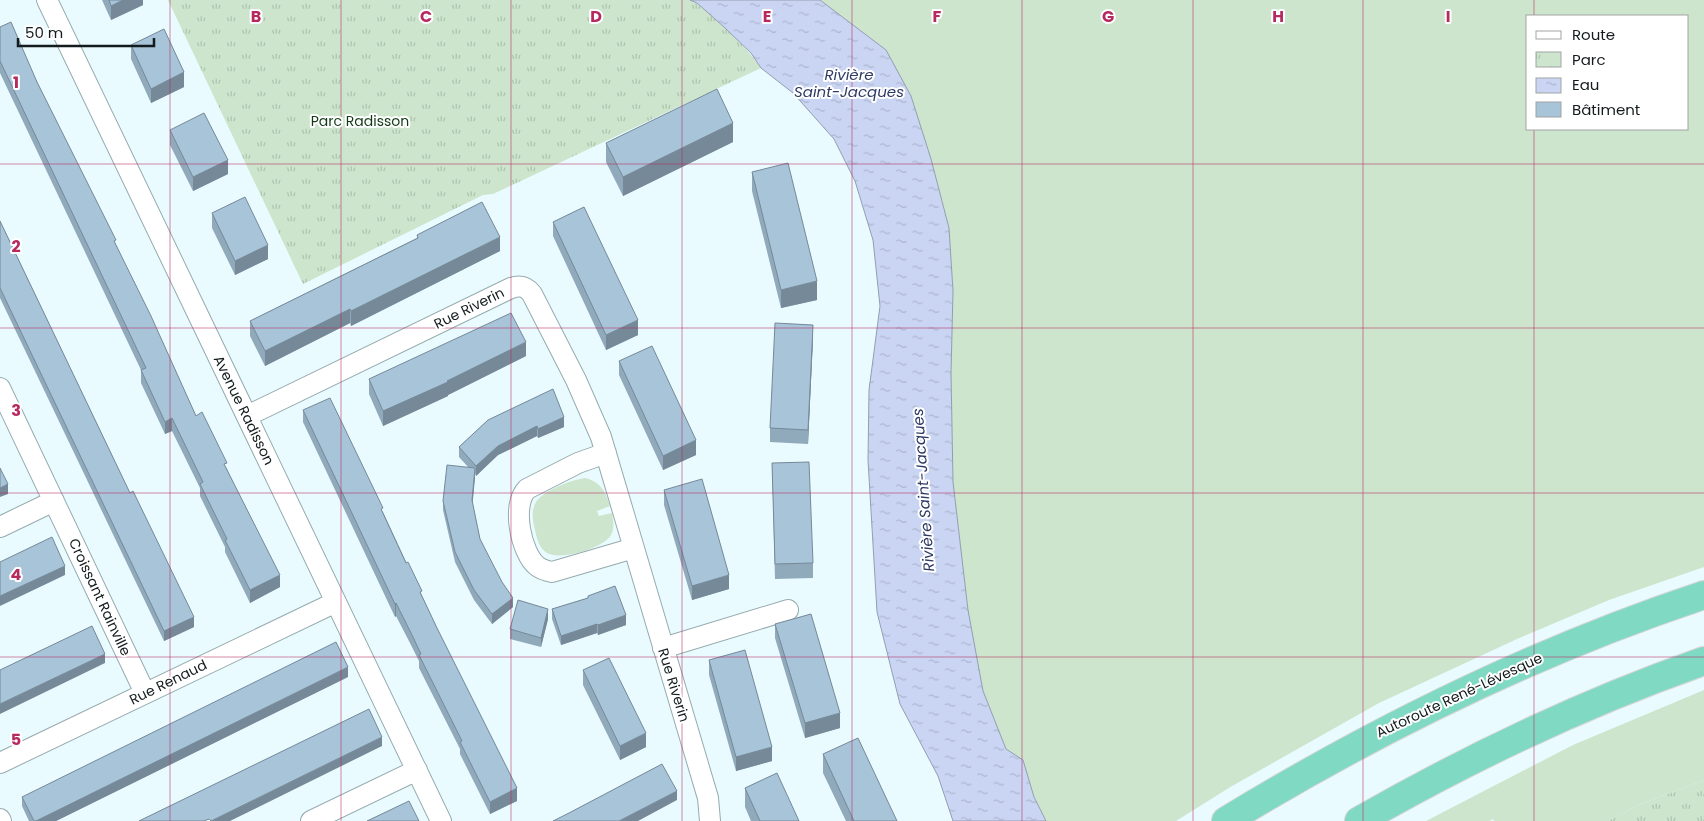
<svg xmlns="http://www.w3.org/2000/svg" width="1704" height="821" font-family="Poppins,sans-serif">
	<defs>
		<pattern id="park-tufts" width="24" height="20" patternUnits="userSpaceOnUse" patternTransform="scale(1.25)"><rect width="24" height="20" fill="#cce5cc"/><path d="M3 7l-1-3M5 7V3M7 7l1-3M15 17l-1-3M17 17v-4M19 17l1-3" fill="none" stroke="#aec4af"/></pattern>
		<pattern id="water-ripples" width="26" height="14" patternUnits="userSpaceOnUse" patternTransform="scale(1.25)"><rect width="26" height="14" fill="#cad5f3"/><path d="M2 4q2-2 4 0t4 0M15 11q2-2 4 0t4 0" fill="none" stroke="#adb6d0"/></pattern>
	</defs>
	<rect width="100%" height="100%" fill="#e9fbfe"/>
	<path fill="#cce5cc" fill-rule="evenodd" d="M820,0H1704V567L1609,600L1517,639L1379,703L1232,786L1176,821H1046L1034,797L1023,761L1006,749L983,691L968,610L953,482L951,373L953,291L949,228L931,159L911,96ZM1528,16H1688V129H1528Z
		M585,478C601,482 605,491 610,506L597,511L599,516L612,513C613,520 615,528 611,535C604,548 560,561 547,553C539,548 537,539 535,530C533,522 531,512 535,504C541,491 571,480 585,478Z
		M1704,690V780L1641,804L1608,821H1494L1493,819L1490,821H1426L1573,745Z"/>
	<path fill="url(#park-tufts)" d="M168,0H690C712,9 747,48 761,68L493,194L483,195L303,284Z
		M1704,780V821H1608L1641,804Z"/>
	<path fill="url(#water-ripples)" stroke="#939db2" d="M690,0H820L886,50L911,96L931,159L949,228L953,291L951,373L953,482L968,610L983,691L1006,749L1023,760L1034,797L1046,821H953L938,776L900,704L877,612L868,460L869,390L880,306L873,240L855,181L834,139L793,93L761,68L751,53L724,27L697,3Z"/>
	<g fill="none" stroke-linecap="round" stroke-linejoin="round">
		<defs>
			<path id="minor" d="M47,0L441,821
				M0,388L145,693
				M247,416L511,288C520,285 526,286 532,294L576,380L601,437L708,798L710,821
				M606,453L578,463L527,489C511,505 521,553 537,566C542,570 547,571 552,572L634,548
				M0,527L54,501
				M663,648L788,610
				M0,763L336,602
				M0,819L1,821
				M311,821L417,770"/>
			<path id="highway" d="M1226,821C1377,729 1535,651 1704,595
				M1359,821C1469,758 1584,703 1704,661"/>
		</defs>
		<use href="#minor" stroke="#96abaf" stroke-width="22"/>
		<use href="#highway" stroke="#d5d6d6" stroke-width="30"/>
		<use href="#minor" stroke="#fff" stroke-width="20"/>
		<use href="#highway" stroke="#80d9c3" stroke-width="28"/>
	</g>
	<path fill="#90a9bb" d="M102,0H143V5L111,20Z
		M0,27L37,82L116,245L196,416L227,469L280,587L250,603L225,552V547L200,496V488L172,431L165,434L141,383V370L0,73Z
		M131,45L184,87L151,103L131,59Z
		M170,130L228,174L193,191L170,145Z
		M733,142L623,196L606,162V143Z
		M752,172L817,300L781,308L752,191Z
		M212,213L268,259L235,275L212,228Z
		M0,221L194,627L164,641L0,298Z
		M553,222L638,335L606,350L553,236Z
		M417,235L500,251L351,326L350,323L265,366L250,336V321L417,238Z
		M813,339L808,444L770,442V428Z
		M526,356L448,395V396L383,426L369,394V379Z
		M619,361L696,455L663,470L619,375Z
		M303,410L383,512L517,801L490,814L460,754V749L419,668V661L411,645L396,616L395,617L303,422Z
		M488,420L564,427L538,438L537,436L498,455L476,476L475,474L472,503L480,539L513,607L492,624L474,600L455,562L443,510V501L469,468L459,457V447Z
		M772,463L813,563V578L775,579Z
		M664,490L729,589L692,600L664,505Z
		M588,596L626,625L598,635L597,633L561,645L552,619V609L588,598Z
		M548,619L541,647L510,639V629Z
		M775,624L840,728L805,738L775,638Z
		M709,660L772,761L736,771L709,675Z
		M583,670L646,747L620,760L583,685Z
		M348,677L56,821H29L22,806V797Z
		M823,754L897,821H846L823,773Z
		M745,788L799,821H751L745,807Z"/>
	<path fill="#758998" d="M123,0H143V5L111,20V6Z
		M184,72V87L151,103V89Z
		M733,123V142L623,196V177Z
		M228,160V174L193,191V177Z
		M500,237V251L351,326V311Z
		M268,245V259L235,275V261Z
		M817,281V300L781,308V290Z
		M350,309V323L265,366V351Z
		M638,320V335L606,350V335Z
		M813,325V339L808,444V430Z
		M526,342V356L448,395V396L383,426V411Z
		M564,417V427L538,438V429Z
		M172,418V431L165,434V422Z
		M537,426V436L498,455L476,476V466L498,446Z
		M696,440V455L663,470V456Z
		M475,468V478L472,510V500Z
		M8,484V494L0,497V488Z
		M65,566V575L0,606V596Z
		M280,575V587L250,603V590Z
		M729,575V589L692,600V586Z
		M513,598V607L492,624V614Z
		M396,603V616L395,617V604Z
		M548,609V619L541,647V638Z
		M626,615V625L598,635V625Z
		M194,617V627L164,641V631Z
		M597,624V633L561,645V636Z
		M105,654V663L0,714V704Z
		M348,667V677L56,821H36Z
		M840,713V728L805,738V723Z
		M646,733V747L620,760V746Z
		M382,737V746L230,821H211Z
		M772,747V761L736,771V757Z
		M517,788V801L490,814V802Z
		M677,791V800L638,821H619Z"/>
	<path fill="#a7c4d9" stroke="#758998" d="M109,0H123L111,6Z
		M11,22L37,82L116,240L114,241L151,316L196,416L202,412L227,463L224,464L280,575L250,590L225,540L227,539L200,484L203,482L172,418L165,422L141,370L146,368L0,61V27Z
		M164,29L184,72L151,89L131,45Z
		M717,89L733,123L623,177L606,143Z
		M204,113L228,160L193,177L170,130Z
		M788,163L817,281L781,290L752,172Z
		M245,197L268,245L235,261L212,213Z
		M482,202L500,237L351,311L350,309L265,351L250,321L418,238L417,235Z
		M584,207L638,320L606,335L553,222Z
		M0,221L130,493L133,491L194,617L164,631L0,288Z
		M511,313L526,342L447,381L448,382L383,411L369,379Z
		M775,323L813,325L808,430L770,428Z
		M652,346L696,440L663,456L619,361Z
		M553,389L564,417L538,429L537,426L498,446L476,466L459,447L488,420Z
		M330,398L383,508L381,509L406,563L408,562L422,591L420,592L437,628L517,788L490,802L460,742L462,741L419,655L421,654L411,633L396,603L395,604L303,410Z
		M809,462L813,563L775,564L772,463Z
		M447,465L475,468L472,500L480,539L502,582L513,598L492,614L474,590L455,552L443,501Z
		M0,468L8,484L0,488Z
		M702,479L729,575L692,586L664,490Z
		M52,537L65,566L0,596V562Z
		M615,586L626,615L598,625L597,624L561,636L552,609L588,598V596Z
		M518,600L548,609L541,638L510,629Z
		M811,614L840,713L805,723L775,624Z
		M92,626L105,654L0,704V670Z
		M336,642L348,667L36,821H34L22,797Z
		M745,650L772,747L736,757L709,660Z
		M609,658L646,733L620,746L583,670Z
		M369,709L382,737L211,821L209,819L204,821H139Z
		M858,738L897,821H854L823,754Z
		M662,764L677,791L619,821H553L569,813Z
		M777,773L799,821H760L745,788Z
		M409,801L419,821H367Z"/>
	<path fill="none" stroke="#b6295f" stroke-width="1" stroke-opacity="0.55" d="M170,0V821M341,0V821M511,0V821M682,0V821M852,0V821M1022,0V821M1193,0V821M1363,0V821M1534,0V16M1534,129V821M0,164H1704M0,328H1704M0,493H1704M0,657H1704"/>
	<g text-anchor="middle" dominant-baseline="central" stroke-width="4" stroke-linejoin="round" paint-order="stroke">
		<g font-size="14" fill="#133a17" stroke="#fff">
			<text x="360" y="121">Parc Radisson</text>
		</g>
		<g font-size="14" fill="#131b1c" stroke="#fff">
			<text transform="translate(469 308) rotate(-26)">Rue Riverin</text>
			<text transform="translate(244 410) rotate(64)">Avenue Radisson</text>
			<text transform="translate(100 597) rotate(65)">Croissant Rainville</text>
			<text transform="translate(168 682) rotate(-26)">Rue Renaud</text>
			<text transform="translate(674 685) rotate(73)">Rue Riverin</text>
			<text transform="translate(1459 695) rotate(-25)">Autoroute René-Lévesque</text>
		</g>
		<g font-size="15" font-style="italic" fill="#2d3a63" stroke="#fff">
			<text x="849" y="74">Rivière<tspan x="849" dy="17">Saint-Jacques</tspan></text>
			<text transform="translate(923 490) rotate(-94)">Rivière Saint-Jacques</text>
		</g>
	</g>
	<g font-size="16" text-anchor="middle" font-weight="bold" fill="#b6295f" stroke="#fff" stroke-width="4" stroke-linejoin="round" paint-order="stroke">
		<text x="256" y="22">B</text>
		<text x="426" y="22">C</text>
		<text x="596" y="22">D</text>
		<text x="767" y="22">E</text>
		<text x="937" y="22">F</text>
		<text x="1108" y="22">G</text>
		<text x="1278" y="22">H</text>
		<text x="1448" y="22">I</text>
		<text x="16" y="88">1</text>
		<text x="16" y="252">2</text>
		<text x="16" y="416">3</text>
		<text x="16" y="580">4</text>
		<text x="16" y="745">5</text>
	</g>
	<rect x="1526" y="15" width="162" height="115" fill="#ffffff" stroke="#a1a4a4"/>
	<rect x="1536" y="31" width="25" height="8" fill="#ffffff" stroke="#a1a4a4"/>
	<text x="1572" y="40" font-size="15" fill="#131b1c">Route</text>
	<rect x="1536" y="52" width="25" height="15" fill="url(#park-tufts)" stroke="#a1a4a4"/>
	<text x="1572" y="65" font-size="15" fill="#131b1c">Parc</text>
	<rect x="1536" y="78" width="25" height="15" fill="url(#water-ripples)" stroke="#a1a4a4"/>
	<text x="1572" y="90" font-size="15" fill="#131b1c">Eau</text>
	<rect x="1536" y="102" width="25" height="15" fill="#a7c4d9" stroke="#a1a4a4"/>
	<text x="1572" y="115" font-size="15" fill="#131b1c">Bâtiment</text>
	<path d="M18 38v8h136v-8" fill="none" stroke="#131b1c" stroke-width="2.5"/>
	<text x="25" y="38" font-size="15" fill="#131b1c" stroke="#ffffff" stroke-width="4" paint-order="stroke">50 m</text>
</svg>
